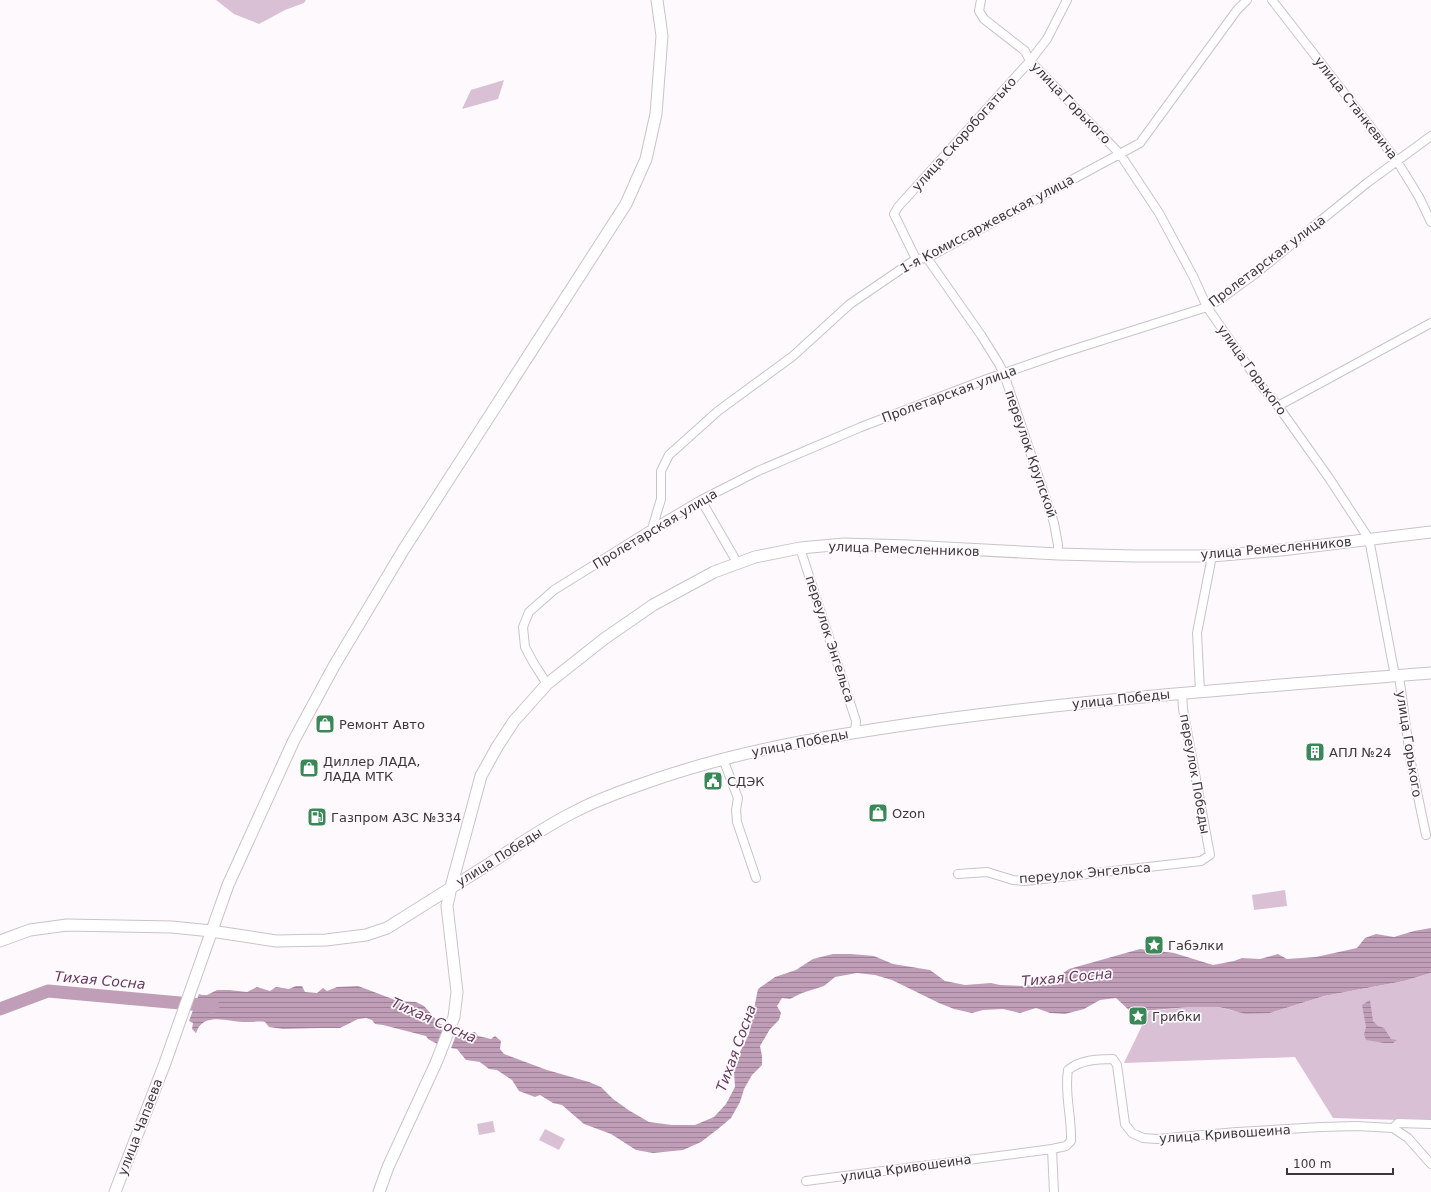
<svg xmlns="http://www.w3.org/2000/svg" width="1431" height="1192" font-family="'DejaVu Sans',sans-serif">
	<defs>
		<pattern id="water-rules" width="6" height="5" patternUnits="userSpaceOnUse"><rect width="6" height="5" fill="#c09eb8"/><path d="M0 2.5h6" fill="none" stroke="#9d8297"/></pattern>
	</defs>
	<rect width="100%" height="100%" fill="#fef9fd"/>
	<path fill="#dac0d4" d="M216,0H306L304,3L285,10L259,24L234,14Z
		M504,80L498,99L462,109L471,90Z
		M1285,890L1287,906L1254,910L1252,895Z
		M1431,973V1121L1333,1118L1295,1057L1124,1063L1149,1011L1189,1007H1219L1233,1011L1270,1013L1324,996L1404,981Z
		M493,1121L495,1132L479,1135L477,1124Z
		M545,1129L565,1139L559,1150L539,1140Z"/>
	<path fill="url(#water-rules)" d="M1431,928V973L1404,981L1324,996L1270,1013L1246,1014L1219,1007H1189L1131,1012L1116,998L1100,1000L1084,1009L1065,1014L1050,1013L1036,1008L1020,1013L1003,1009L983,1010L972,1013L954,1009L939,1003L892,980L875,975L857,973L835,977L824,986L802,993L790,999L782,998L777,1006L781,1013L779,1020L770,1029L760,1046L762,1056V1065L752,1075L744,1089L740,1102L731,1118L718,1129L701,1142L683,1150L653,1153L636,1150L611,1134L584,1124L562,1105L553,1103L540,1095L535,1097L519,1091L512,1080L497,1070L489,1069L480,1062L466,1060L457,1049L451,1048L457,1033L475,1032L478,1036L491,1039L495,1036L501,1041L500,1049L504,1054L547,1070L589,1082L601,1087L613,1099L630,1111L649,1122L672,1125H695L714,1117L726,1104L735,1087L734,1072L738,1056L749,1034L758,989L775,977L796,970L813,959L833,954H851L874,956L893,964L930,970L945,981L965,985L991,983L1000,985L1024,986L1050,982L1069,969L1140,949L1174,953L1213,965L1234,961L1242,958L1260,959L1278,954L1287,959L1316,957L1357,948L1365,938L1376,934L1394,937L1414,931Z
		M296,986H302L305,992L317,993L323,988L327,991L337,987L358,986L398,1001L416,1002L424,1006L440,1024L449,1027L441,1046L428,1039L426,1036L383,1025L375,1024L372,1020L366,1018L358,1019L340,1028H320L283,1029L269,1027L265,1022C260,1021 255,1022 249,1022C236,1023 219,1016 206,1021C200,1024 198,1028 196,1033L192,1029L193,1023L189,1021L199,994L202,995H207L217,990H229L247,992L257,987L270,991L276,987L289,989Z
		M1370,1000L1373,1021L1378,1026L1384,1028L1391,1039L1397,1040L1393,1043H1384L1366,1040L1364,1034L1366,1027L1362,1005Z"/>
	<g fill="none" stroke-linecap="round" stroke-linejoin="round">
		<path stroke="#c09eb8" stroke-width="13" d="M0,1009L48,991L213,1006"/>
		<defs>
			<path id="street" d="M981,0L979,11L984,19L1025,51L1030,61L1120,154L1159,213L1193,276L1207,307L1263,388L1278,406L1329,478L1369,539L1395,676
				M1272,0L1397,161L1419,197L1431,222
				M927,258L981,335L999,364L1004,374L1054,523L1058,545V554
				M916,259L894,214L898,207L1030,61L1047,39L1067,0
				M1278,406L1431,323
				M701,500L738,564
				M652,529L661,499V471L669,455L718,411L793,356L850,304L916,259L927,258L1140,143L1237,10L1247,0
				M800,548L856,721L855,732
				M1399,676L1411,763L1426,835
				M547,684L533,662L525,647L523,627L529,612L554,590L652,529L701,500L758,471L861,427L987,379L1059,354L1207,307L1222,298L1255,274L1367,183L1431,136
				M1200,692L1197,633L1212,556
				M723,759L738,798L736,810L737,822L756,878
				M958,874L987,872L1013,880L1025,881L1201,861L1210,855L1183,709L1182,693
				M1431,1124L1398,1123L1393,1128L1408,1138L1431,1164
				M806,1181L1052,1149
				M1054,1192L1052,1149L1066,1146L1071,1141C1072,1117 1064,1093 1068,1070C1080,1060 1097,1059 1113,1059L1117,1065L1125,1124L1132,1133L1143,1138L1157,1139L1237,1132L1321,1127L1356,1126L1393,1128"/>
			<path id="secondary" d="M0,941L30,930L67,925L172,927L211,931L276,941L326,940L366,935L387,928C421,907 455,885 489,864C518,845 547,825 578,810C599,799 622,791 645,783C740,749 839,734 939,720C1102,698 1267,686 1431,673
				M115,1192L165,1063L228,885L294,740L334,666L404,549L626,204L646,159L656,114L662,36L657,0
				M379,1192L388,1167L436,1063L454,1017L457,992L447,906L451,887L481,776L497,747L514,721L547,684L604,639L653,605L714,572L755,557L800,548L844,544L908,546L1058,554L1134,556H1212L1281,550L1431,532"/>
		</defs>
		<use href="#street" stroke="#c9c4c7" stroke-width="10"/>
		<use href="#secondary" stroke="#c9c4c7" stroke-width="13"/>
		<use href="#street" stroke="#fff" stroke-width="8"/>
		<use href="#secondary" stroke="#fff" stroke-width="11"/>
	</g>
	<defs>
		<symbol id="shop-square" viewBox="-11 -11 22 22"><rect x="-9" y="-9" width="18" height="18" rx="4" fill="#3a8858" stroke="#fef9fd"/><path d="M-5-2.5h2.3a2.7 3.5 0 0 1 5.4 0H5L5.5 6h-11ZM-1.5-2.5h3a1.5 2.3 0 0 0-3 0Z" fill="#fff"/></symbol>
		<symbol id="building-square" viewBox="-11 -11 22 22"><rect x="-9" y="-9" width="18" height="18" rx="4" fill="#3a8858" stroke="#fef9fd"/><path d="M-4-6H4V6H1V3H-1V6H-4ZM-2.5-4.3h1.7v1.8h-1.7ZM.8-4.3h1.7v1.8H.8ZM-2.5-1h1.7V.8h-1.7ZM.8-1h1.7V.8H.8Z" fill="#fff"/></symbol>
		<symbol id="civic-square" viewBox="-11 -11 22 22"><rect x="-9" y="-9" width="18" height="18" rx="4" fill="#3a8858" stroke="#fef9fd"/><path d="M-.6-6.5H3V-4.5H.6V-3L4-1V1h2V6H-6V1h2V-1L-.6-3ZM-1.2 2.5V6h2.4V2.5Z" fill="#fff"/></symbol>
		<symbol id="fuel-square" viewBox="-11 -11 22 22"><rect x="-9" y="-9" width="18" height="18" rx="4" fill="#3a8858" stroke="#fef9fd"/><path d="M-5.5-6h7V0h2V4h1.3V-2.5L3-4.5l.8-.8L6-3V5H2.5V1h-1V6h-7ZM-4.2-4.7v3.2H.2V-4.7Z" fill="#fff"/></symbol>
		<symbol id="sight-square" viewBox="-11 -11 22 22"><rect x="-9" y="-9" width="18" height="18" rx="4" fill="#3a8858" stroke="#fef9fd"/><path d="M0-6L1.8-2.2L6-1.7L2.9 1.2L3.7 5.4L0 3.3L-3.7 5.4L-2.9 1.2L-6-1.7L-1.8-2.2Z" fill="#fff"/></symbol>
	</defs>
	<g fill-rule="evenodd">
		<use href="#shop-square" x="314" y="713" width="22" height="22"/>
		<use href="#building-square" x="1304" y="741" width="22" height="22"/>
		<use href="#shop-square" x="298" y="757" width="22" height="22"/>
		<use href="#civic-square" x="702" y="770" width="22" height="22"/>
		<use href="#shop-square" x="867" y="802" width="22" height="22"/>
		<use href="#fuel-square" x="306" y="806" width="22" height="22"/>
		<use href="#sight-square" x="1143" y="934" width="22" height="22"/>
		<use href="#sight-square" x="1127" y="1005" width="22" height="22"/>
	</g>
	<g text-anchor="middle" dominant-baseline="central" stroke-width="3.5" stroke-linejoin="round" paint-order="stroke">
		<g font-size="13" fill="#3a3839" stroke="#fef9fd">
			<text transform="translate(1071 103) rotate(46)">улица Горького</text>
			<text transform="translate(1356 108) rotate(52)">улица Станкевича</text>
			<text transform="translate(964 134) rotate(-48)">улица Скоробогатько</text>
			<text transform="translate(987 224) rotate(-28)">1-я Комиссаржевская улица</text>
			<text transform="translate(1267 261) rotate(-37)">Пролетарская улица</text>
			<text transform="translate(1252 370) rotate(54)">улица Горького</text>
			<text transform="translate(949 394) rotate(-20)">Пролетарская улица</text>
			<text transform="translate(1031 454) rotate(71)">переулок Крупской</text>
			<text transform="translate(655 529) rotate(-31)">Пролетарская улица</text>
			<text transform="translate(1276 548) rotate(-5)">улица Ремесленников</text>
			<text transform="translate(904 549) rotate(2)">улица Ремесленников</text>
			<text transform="translate(830 639) rotate(72)">переулок Энгельса</text>
			<text transform="translate(1121 699) rotate(-6)">улица Победы</text>
			<text transform="translate(800 743) rotate(-11)">улица Победы</text>
			<text transform="translate(1409 744) rotate(81)">улица Горького</text>
			<text transform="translate(1195 774) rotate(80)">переулок Победы</text>
			<text transform="translate(499 857) rotate(-32)">улица Победы</text>
			<text transform="translate(1085 873) rotate(-5)">переулок Энгельса</text>
			<text transform="translate(140 1127) rotate(-69)">улица Чапаева</text>
			<text transform="translate(1225 1134) rotate(-4)">улица Кривошеина</text>
			<text transform="translate(906 1168) rotate(-8)">улица Кривошеина</text>
		</g>
		<g font-size="13" fill="#3a3839" stroke="#fef9fd" text-anchor="start">
			<text x="339" y="724">Ремонт Авто</text>
			<text x="1329" y="752">АПЛ №24</text>
			<text x="323" y="761">Диллер ЛАДА,<tspan x="323" dy="15">ЛАДА МТК</tspan></text>
			<text x="727" y="781">СДЭК</text>
			<text x="892" y="813">Ozon</text>
			<text x="331" y="817">Газпром АЗС №334</text>
			<text x="1168" y="945">Габэлки</text>
			<text x="1152" y="1016">Грибки</text>
		</g>
		<g font-size="14" font-style="italic" fill="#65385d" stroke="#fef9fd">
			<text transform="translate(1067 977) rotate(-5)">Тихая Сосна</text>
			<text transform="translate(100 980) rotate(5)">Тихая Сосна</text>
			<text transform="translate(434 1020) rotate(24)">Тихая Сосна</text>
			<text transform="translate(736 1048) rotate(-70)">Тихая Сосна</text>
		</g>
	</g>
	<path d="M1287 1168v6h106v-6" fill="none" stroke="#3a3839" stroke-width="2"/>
	<text x="1293" y="1168" font-size="12" fill="#3a3839" stroke="#fef9fd" stroke-width="3" paint-order="stroke">100 m</text>
</svg>
